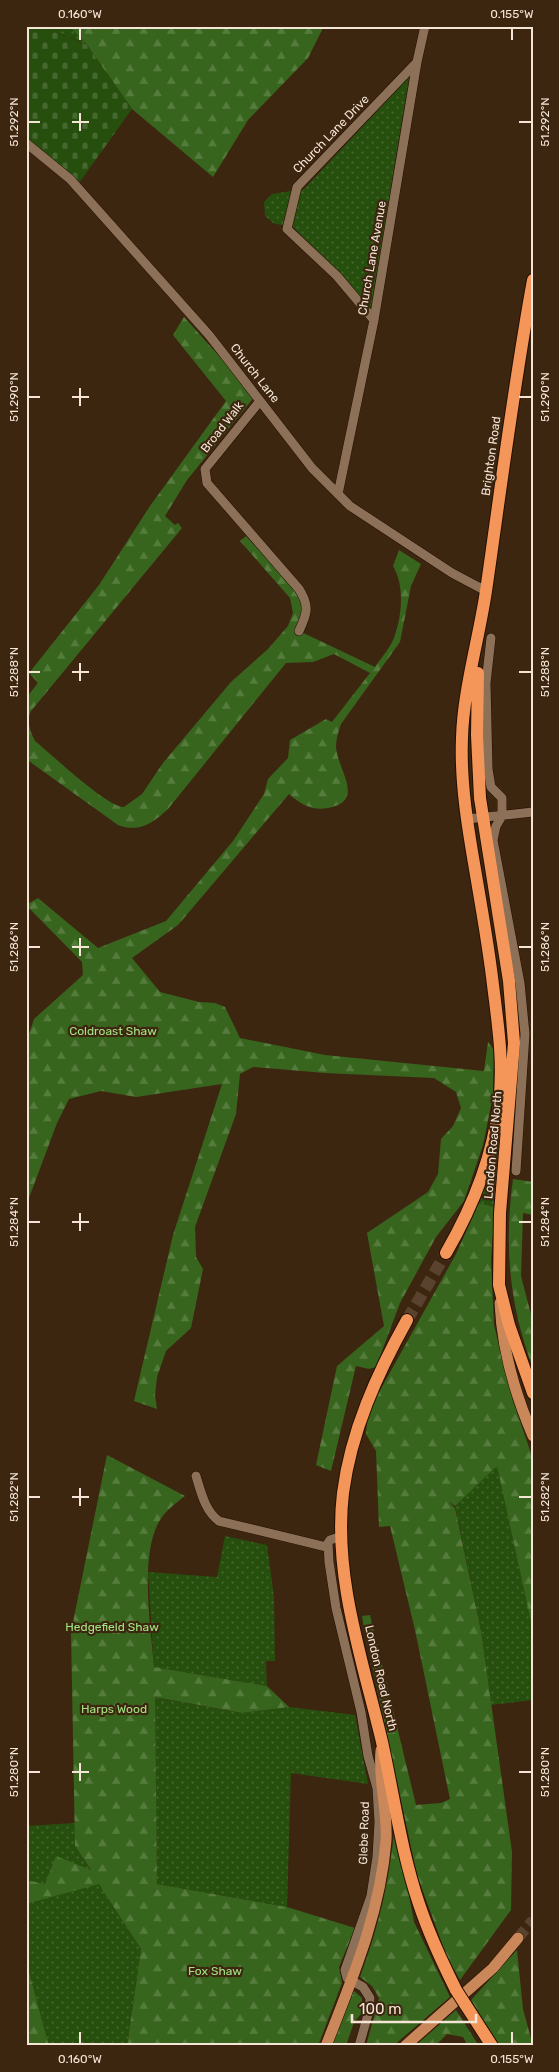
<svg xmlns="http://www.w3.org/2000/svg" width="559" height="2072" font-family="Rubik,sans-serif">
	<defs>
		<pattern id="grass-dots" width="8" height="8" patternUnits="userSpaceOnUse" patternTransform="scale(1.25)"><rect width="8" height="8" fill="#264f0d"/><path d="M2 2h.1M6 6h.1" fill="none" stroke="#466830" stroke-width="1.8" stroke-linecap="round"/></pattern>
		<pattern id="forest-firs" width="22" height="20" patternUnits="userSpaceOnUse" patternTransform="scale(1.25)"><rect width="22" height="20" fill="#37651d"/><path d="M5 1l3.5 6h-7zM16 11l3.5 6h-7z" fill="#557b3d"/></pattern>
		<pattern id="cemetery-stones" width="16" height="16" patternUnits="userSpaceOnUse" patternTransform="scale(1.25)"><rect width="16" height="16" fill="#264f0d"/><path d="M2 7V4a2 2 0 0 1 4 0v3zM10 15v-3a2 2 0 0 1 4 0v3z" fill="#466830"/></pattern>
	</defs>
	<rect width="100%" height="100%" fill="#3d2610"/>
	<path fill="url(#grass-dots)" d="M40,26H69L87,45L83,43Z
		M409,77L371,308L294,228L273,223L265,216L264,202L272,194L304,189Z
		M503,1121L495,1207L479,1203L493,1164Z
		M497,1465L531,1621L533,1700L491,1705L481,1631L455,1506Z
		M225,1536L267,1545L274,1597L275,1661H266L267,1686L154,1667L148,1572L217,1577Z
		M154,1697L241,1713L289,1707L355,1715L368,1784L291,1773L287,1907L157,1884Z
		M75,1823V1846L91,1871L45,1884L26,1881V1826Z
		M99,1883L141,1949L127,2046H49L26,1961V1904Z"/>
	<path fill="url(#forest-firs)" d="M69,26H324L308,58L248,120L213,177L132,109L87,45Z
		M184,317L255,396L187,480L165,516L175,525L178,523L182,528L31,711C26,721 30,731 35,741C51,754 108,808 124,807L142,794L163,763L231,682L268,649L288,626L293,613L290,598L240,541L246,536C258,550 301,591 303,607C303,614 299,624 297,630L375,667C381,658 390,648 394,638C402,616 405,586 393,566L399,550L421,564L411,586L400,642L341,724C338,732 336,740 336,747C338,771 366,801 328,808C312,811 300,804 289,794L178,925L132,958L160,992L199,1002L215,1003L225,1007L240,1038L325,1055L484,1071L488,1042L494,1050L493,1096L483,1145L464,1201L436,1237L400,1303L376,1367L369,1369L356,1366L331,1471L316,1465L337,1366L384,1326L367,1233L428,1192L438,1174L441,1139L453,1126L461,1108L456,1092L434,1078L325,1073L253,1067L240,1074L236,1114L195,1227L196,1257L203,1269L191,1328L166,1351L157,1377L155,1395L157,1409L134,1401L173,1235L222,1084L136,1097L101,1091L69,1099L57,1123L26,1206V1043L34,1019L83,975L82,962L26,905L38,898L98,948L166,921L233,841L264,794L268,779L288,758L290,740L326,719L332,722L370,673L334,654L313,662L286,663L168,809C153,823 139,833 118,825L26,759V698L38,683L29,673L99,585L150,506L226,401L173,335Z
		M513,1179L533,1182V1215L523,1213L521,1276L533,1322V1368C509,1305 504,1245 513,1179Z
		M479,1203L495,1207L491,1259L494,1325L512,1398L533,1459V1631L497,1466L455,1506L449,1502L455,1508L481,1631L512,1852L511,1910L460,1980L447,1957L417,1875L365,1633L362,1616L370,1615L416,1805L441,1803L450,1799L415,1630L390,1526L379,1527L376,1451L366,1434L368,1412L456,1254Z
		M107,1455L185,1496C177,1502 168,1509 162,1517C138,1550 151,1627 154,1667L267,1686L289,1707L242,1713L155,1697L157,1884L287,1907L355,1928L339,1967L342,1983L318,2046H127L141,1949L99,1884L26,1904V1880L45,1884L56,1856L91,1870L75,1846L71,1632Z
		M395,1822L414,1922L450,1997L393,2046H366L379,1998L372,1986L360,1977C380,1923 390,1879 395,1822Z
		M517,1950L523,2009L533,2046H499L471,2000Z
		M26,1961L49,2046H26Z
		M353,1990L362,1998V2013L354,2022L346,2046H331Z
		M456,2010L479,2046H468L463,2037L447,2034L435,2046H415Z"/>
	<path fill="url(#cemetery-stones)" d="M26,26H40L87,45L132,109L79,183L26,138Z"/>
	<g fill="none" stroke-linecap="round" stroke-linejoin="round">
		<path stroke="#59432e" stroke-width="11" stroke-dasharray="11 5.5" stroke-linecap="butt" d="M518,1938L533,1920"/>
		<path stroke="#59432e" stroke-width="12" stroke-dasharray="12 6" stroke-linecap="butt" d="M407,1320L446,1253"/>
		<defs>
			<path id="minor" d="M26,143L70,179L209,335L312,468L350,506L452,573L486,591
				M374,320L337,276L287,229L297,187L417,62
				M260,401L205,469L207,483L299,589C310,606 307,614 299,631
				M338,494L374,320L417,62L425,26
				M491,638L486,683L488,769L491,787L502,798V816L496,826L493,840L520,983L525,1034L516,1171
				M467,819L533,812
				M196,1476C201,1492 205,1511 219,1521L327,1547
				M342,1536L330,1540L328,1543L329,1562L336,1608L361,1712L368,1756L377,1788L379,1822L377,1857L371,1896L345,1970L347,1978L363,1987L370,1998L369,2011L359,2046"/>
			<path id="major" d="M500,1303C502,1349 515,1394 533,1436
				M326,2046C352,1979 380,1914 386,1841C388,1811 378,1781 381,1750
				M405,2046L493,1968L518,1938"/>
			<path id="highway" d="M478,673L477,735L480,798L509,981L514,1043L500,1213L499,1285L509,1325L533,1393
				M446,1253C472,1208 493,1156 499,1104C504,1063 498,1025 493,985C489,950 483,916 477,881C469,834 460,786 462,738C463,692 479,638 486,591C501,487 514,383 533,280
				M407,1320C377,1374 351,1431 343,1493C333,1576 363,1662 382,1742C394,1796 401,1851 419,1904C429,1934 442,1962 456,1990
				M465,2004L492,2046"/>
		</defs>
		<use href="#minor" stroke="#240e00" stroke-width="10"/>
		<use href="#major" stroke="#240e00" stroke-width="12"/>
		<use href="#highway" stroke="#240e00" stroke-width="14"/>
		<use href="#minor" stroke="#8c7058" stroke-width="9"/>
		<use href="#major" stroke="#ca8759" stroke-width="11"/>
		<use href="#highway" stroke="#f49659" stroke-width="12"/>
		<defs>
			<path id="highway-bridge" d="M456,1990L465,2004"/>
		</defs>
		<use href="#highway-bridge" stroke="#240e00" stroke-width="14" stroke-linecap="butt"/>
		<use href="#highway-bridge" stroke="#f49659" stroke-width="12"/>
	</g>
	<path fill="none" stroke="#f5e5d7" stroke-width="2" d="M80,28V40M512,28V40M80,113V131M28,122H40M72,122H89M519,122H532M80,388V406M28,397H40M72,397H89M519,397H532M80,663V681M28,672H40M72,672H89M519,672H532M80,938V956M28,947H40M72,947H89M519,947H532M80,1213V1231M28,1222H40M72,1222H89M519,1222H532M80,1488V1506M28,1497H40M72,1497H89M519,1497H532M80,1763V1781M28,1772H40M72,1772H89M519,1772H532M80,2032V2044M512,2032V2044"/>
	<g text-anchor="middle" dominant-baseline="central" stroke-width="4.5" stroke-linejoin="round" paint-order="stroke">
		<g font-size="12" fill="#f5e5d7" stroke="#3d2610">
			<text transform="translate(331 134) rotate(-46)">Church Lane Drive</text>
			<text transform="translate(372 258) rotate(-80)">Church Lane Avenue</text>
			<text transform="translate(255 373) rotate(52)">Church Lane</text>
			<text transform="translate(222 427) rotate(-52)">Broad Walk</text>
			<text transform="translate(491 456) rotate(-82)">Brighton Road</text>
			<text transform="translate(493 1145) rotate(-85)">London Road North</text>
			<text transform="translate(381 1678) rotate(77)">London Road North</text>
			<text transform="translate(364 1833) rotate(-88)">Glebe Road</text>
		</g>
		<g font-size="12" fill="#a1e382" stroke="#3d2610">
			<text x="113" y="1031">Coldroast Shaw</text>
			<text x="112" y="1627">Hedgefield Shaw</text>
			<text x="114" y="1709">Harps Wood</text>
			<text x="215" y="1971">Fox Shaw</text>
		</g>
	</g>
	<rect width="559" height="2072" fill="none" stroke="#3d2610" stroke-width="55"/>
	<path d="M352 2014v8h124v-8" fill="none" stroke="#f5e5d7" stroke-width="2.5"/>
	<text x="359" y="2014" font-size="15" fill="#f5e5d7" stroke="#3d2610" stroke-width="4" paint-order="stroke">100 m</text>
	<rect x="28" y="28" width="504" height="2016" fill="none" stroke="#f5e5d7" stroke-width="2"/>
	<g font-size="12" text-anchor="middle" fill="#f5e5d7">
		<text x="80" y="18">0.160°W</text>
		<text x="512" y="18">0.155°W</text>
		<text transform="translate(14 122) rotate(-90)" y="4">51.292°N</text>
		<text transform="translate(545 122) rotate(-90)" y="4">51.292°N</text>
		<text transform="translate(14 397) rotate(-90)" y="4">51.290°N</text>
		<text transform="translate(545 397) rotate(-90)" y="4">51.290°N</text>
		<text transform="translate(14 672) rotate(-90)" y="4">51.288°N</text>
		<text transform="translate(545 672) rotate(-90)" y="4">51.288°N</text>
		<text transform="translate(14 947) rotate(-90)" y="4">51.286°N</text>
		<text transform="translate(545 947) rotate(-90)" y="4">51.286°N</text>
		<text transform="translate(14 1222) rotate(-90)" y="4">51.284°N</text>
		<text transform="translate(545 1222) rotate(-90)" y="4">51.284°N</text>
		<text transform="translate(14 1497) rotate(-90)" y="4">51.282°N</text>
		<text transform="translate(545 1497) rotate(-90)" y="4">51.282°N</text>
		<text transform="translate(14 1772) rotate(-90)" y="4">51.280°N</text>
		<text transform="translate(545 1772) rotate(-90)" y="4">51.280°N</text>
		<text x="80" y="2063">0.160°W</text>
		<text x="512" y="2063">0.155°W</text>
	</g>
</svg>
